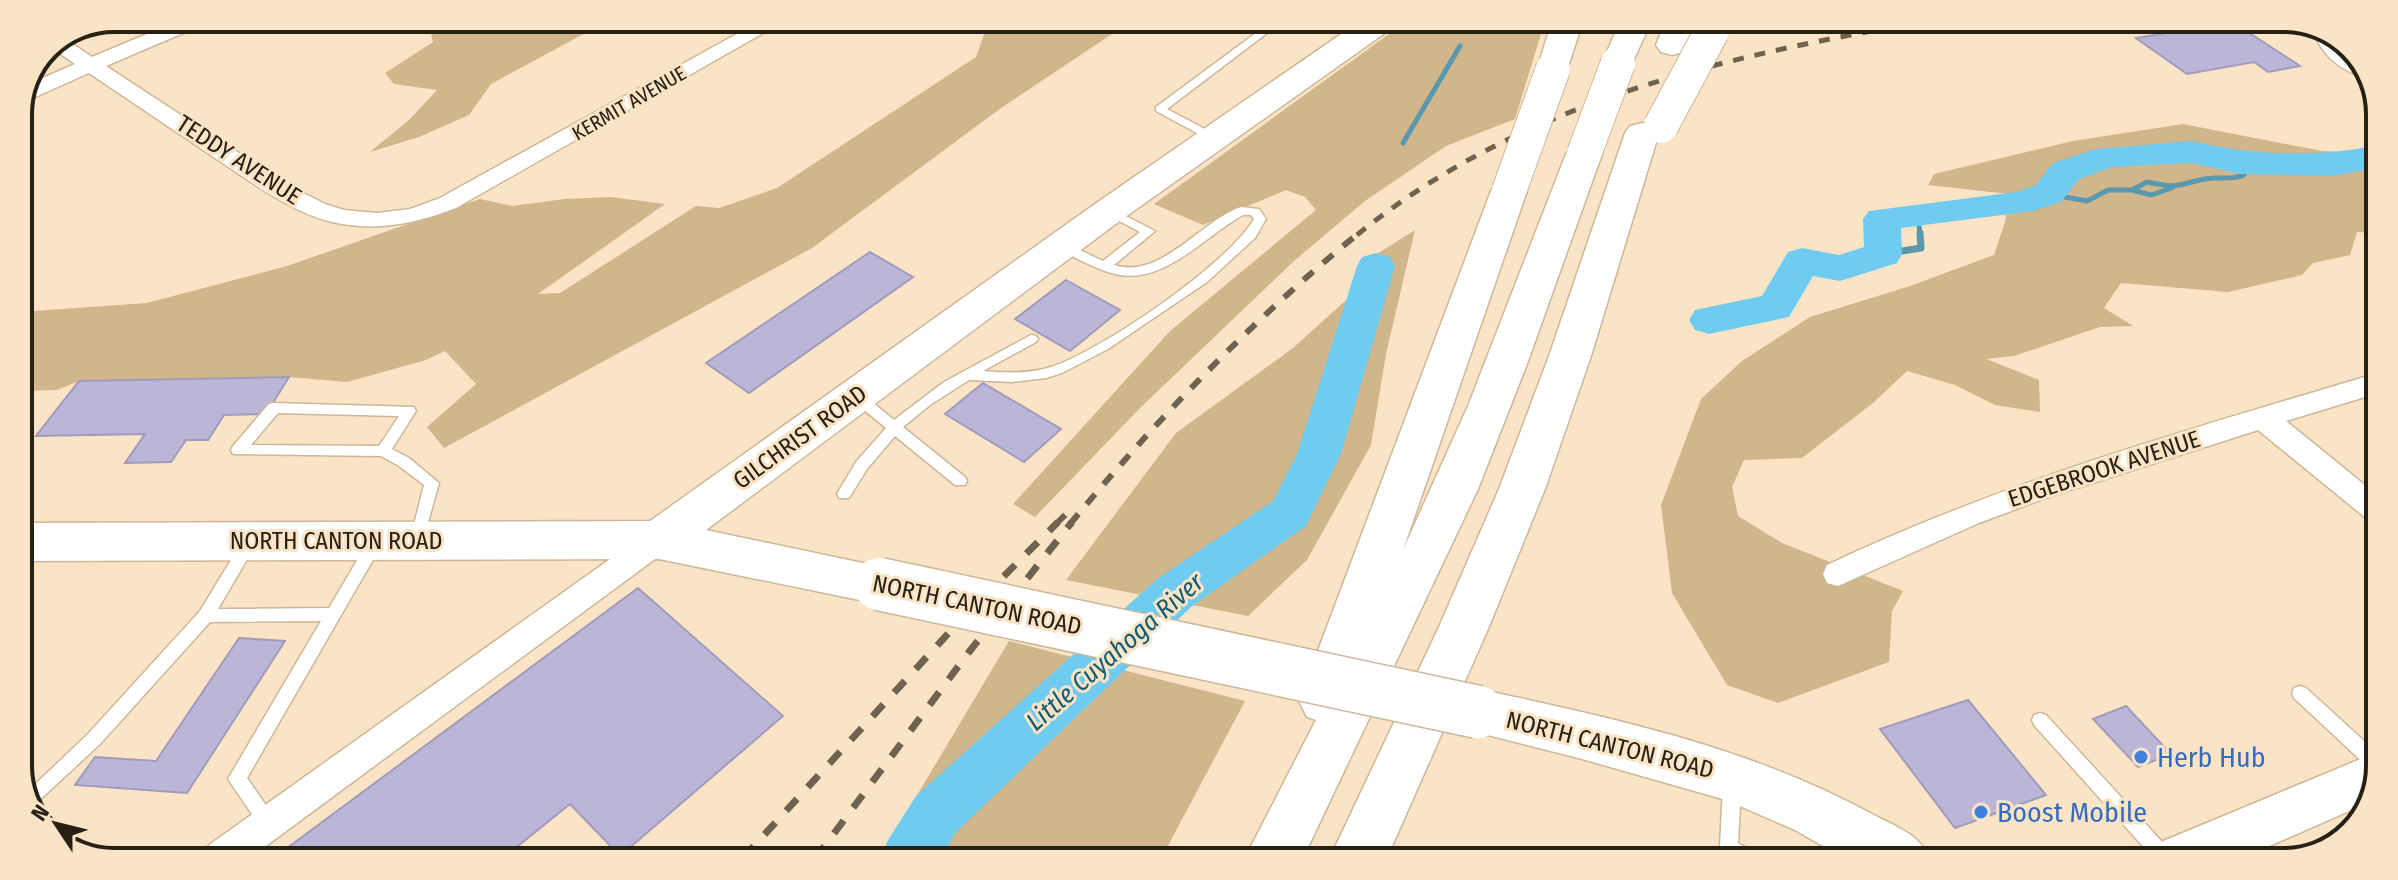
<svg xmlns="http://www.w3.org/2000/svg" width="2398" height="880" font-family="'Fira Sans Condensed',sans-serif">
	<rect width="100%" height="100%" fill="#fae4c5"/>
	<path fill="#d1b58b" d="M427,19H634L606,22L491,84L469,115L419,137L370,152L410,119L437,90L394,84L385,73L433,42Z
		M989,20H1133L1001,108L812,248L444,448L427,427L476,384L445,351L426,360L347,382L289,377L79,381L57,390L18,391V258L21,259L20,292L34,311L147,303L287,266L480,199L512,206L565,199L611,197L665,204L538,294L560,293L696,206L719,208L777,188L976,57Z
		M1407,21H1545L1515,119L1446,146L1365,201L1294,261L1141,407L1035,517L1013,504L1170,331L1316,210L1305,197L1286,190L1203,225L1154,204Z
		M2183,124L2322,151L2379,153V233L2357,232L2350,255L2313,263L2302,275L2228,292L2121,283L2104,308L2133,326L2100,327L2014,356L1986,359L2039,380L2040,412L1995,405L1955,385L1907,371L1873,403L1802,458L1744,460L1732,487L1738,516L1782,543L1903,591L1892,611L1889,662L1778,703L1727,685L1672,593L1661,505L1701,399L1742,361L1810,317L1910,286L1994,255L2005,222L2009,194L1928,185L1934,174L2073,141Z
		M1415,230L1386,354L1371,445L1307,560L1248,616L1066,580L1176,433L1293,348L1354,293L1366,261Z
		M1009,641L1245,701L1161,859H879Z"/>
	<g fill="none" stroke-linecap="round" stroke-linejoin="round">
		<path stroke="#5998ad" stroke-width="5" d="M1403,143L1460,46
			M2132,190L2151,195L2172,188
			M2048,194L2087,201L2108,190H2132L2147,182C2179,189 2175,185 2205,179C2219,176 2230,181 2244,175L2240,163
			M1918,216L1920,235"/>
		<path stroke="#5998ad" stroke-width="7" d="M1883,254L1921,248L1920,233
			M1374,270L1376,266"/>
		<path fill="#6fcbef" fill-rule="evenodd" d="M2192,141C2255,156 2316,158 2379,145V167L2333,176L2240,174L2192,163L2113,167L2079,179L2061,202L2033,211L1901,228L1902,254L1897,263L1840,281L1813,276L1789,317L1709,334L1695,330L1689,320L1695,310L1762,296L1788,252L1802,248L1839,255L1864,247L1863,219L1869,211L2016,192L2035,186L2053,163L2096,149Z
			M1376,253L1390,257L1395,266L1341,454L1306,526L1191,607L956,832L940,859H880L888,840L916,796L1157,579L1273,501L1297,454L1357,266L1362,257Z"/>
	</g>
	<path fill="#bbb6d8" stroke="#a09bbb" stroke-width="2" d="M2225,23H2234L2300,66L2268,72L2254,62L2187,74L2136,38Z
		M870,252L913,277L749,393L706,363Z
		M1066,280L1120,310L1070,351L1015,319Z
		M289,377L266,414L224,415L208,440H186L171,462L125,463L145,434L36,436L79,381Z
		M983,383L1061,429L1024,462L945,414Z
		M638,588L783,716L620,856L570,804L503,858L275,857Z
		M239,638L285,641L187,793L75,785L95,757L156,761Z
		M1968,700L2046,795L1955,828L1880,729Z
		M2126,706L2171,754L2138,767L2093,719Z"/>
	<g fill="none" stroke-linecap="round" stroke-linejoin="round">
		<defs>
			<path id="lane" d="M1272,21H1283L1167,109L1216,135V139H1208L1156,111V107Z
				M1241,207L1259,209L1266,219L1255,238L1207,282L1108,349L1062,373L1046,378L1012,382L969,380L930,405L903,427L965,477L967,481L965,485H955L895,436L867,469L849,498H839L837,494L856,462L886,428L851,399L849,396L851,393H861L894,420L944,382L1031,335L1036,336L1038,339L1036,342L983,371C1005,373 1029,374 1051,367C1101,351 1228,264 1254,219L1251,215H1243C1205,236 1163,286 1115,274C1094,269 1076,257 1057,249L1055,246L1057,243H1065L1103,261L1140,232L1102,212L1104,209H1112L1155,231L1114,265C1161,280 1200,221 1241,207Z
				M274,403L414,407L416,411L392,449L409,458L439,483L422,544H412L410,540L424,485L399,466L381,456L233,454L231,450L233,446L269,404ZM278,413L399,416L379,446L251,445Z
				M248,538L253,540L256,544L218,609L329,608L368,542L373,540L378,542L381,546L247,778L274,817L277,823L274,829L268,831L262,829L228,779L321,621L210,622L100,744L31,808L26,793L88,734L200,611L243,540Z
				M2300,686L2306,688L2375,751V770L2369,768L2294,698L2292,693L2294,688Z
				M2040,713L2046,715L2174,855L2177,862H2157L2034,725L2032,720L2034,715Z
				M1732,778L1738,780L1741,786L1738,843L1758,855L1761,861C1745,861 1727,864 1720,847L1723,786L1726,780Z
				M2247,830L2285,856L2288,861L2264,862L2241,844L2238,838L2241,832Z"/>
			<path id="street" d="M185,18H212L209,22L106,66L286,184L325,204L344,210L377,213L410,209L440,198L762,20H786L456,208C419,222 383,231 342,224C294,216 252,182 212,156C171,128 130,101 89,73L33,98L22,99L29,84L75,64L48,45L64,38L92,57Z
				M2318,26L2363,61L2368,77C2347,75 2324,58 2316,37Z
				M2378,373V393L2286,421L2377,495V522L2367,519L2258,430L2046,498L1979,523L1838,586L1827,583L1823,574L1827,565C2004,481 2191,429 2378,373Z
				M659,528L670,532L674,540L670,548L251,857H204L209,845L648,532Z"/>
			<path id="secondary" d="M2375,753L2372,801L2233,862H2148L2156,844Z"/>
			<path id="primary" d="M1360,21H1397L1392,28L1121,220L706,530L896,570L903,584L896,598L879,604L659,559L18,561V523L650,521L1095,204Z
				M1478,689C1613,718 1749,747 1872,814C1898,828 1919,833 1931,861H1849L1795,830L1726,800L1582,759L1460,728L1452,712L1460,696Z"/>
			<path id="highway" d="M1552,21H1583L1565,76L1553,79L1541,76L1537,69Z
				M1620,22H1651L1629,70L1618,73L1607,70L1602,63Z
				M1665,22H1696L1683,52L1672,55L1661,52L1656,45Z
				M1642,123L1654,126L1659,133L1591,356L1545,489L1488,629L1386,860H1329L1438,629L1499,489L1549,356L1625,133L1630,126Z
				M1584,143L1596,147L1602,154L1527,364L1478,489L1302,860H1244L1316,720L1307,717L1299,701L1491,191L1496,183L1509,180L1522,183L1527,191L1403,550L1468,406L1566,154L1572,147Z"/>
		</defs>
		<use href="#lane" stroke="#ccb799" stroke-width="3"/>
		<use href="#street" stroke="#ccb799" stroke-width="3"/>
		<use href="#secondary" stroke="#ccb799" stroke-width="3"/>
		<use href="#primary" stroke="#ccb799" stroke-width="3"/>
		<use href="#highway" stroke="#ccb799" stroke-width="3"/>
		<use href="#lane" fill="#fff" fill-rule="evenodd"/>
		<use href="#street" fill="#fff" fill-rule="evenodd"/>
		<use href="#secondary" fill="#fff" fill-rule="evenodd"/>
		<use href="#primary" fill="#fff" fill-rule="evenodd"/>
		<use href="#highway" fill="#fff" fill-rule="evenodd"/>
		<path stroke="#6f6350" stroke-width="5" stroke-dasharray="11 11" stroke-linecap="butt" d="M1357,235C1519,103 1720,57 1922,22"/>
		<path stroke="#6f6350" stroke-width="6" stroke-dasharray="13 13" stroke-linecap="butt" d="M1056,524L1068,512
			M1070,524C1157,419 1253,319 1359,233"/>
		<path stroke="#6f6350" stroke-width="7" stroke-dasharray="16 16" stroke-linecap="butt" d="M743,858L966,614L1058,522
			M815,859L969,652L1072,522"/>
		<defs>
			<path id="primary-bridge" d="M879,584L1478,712"/>
			<path id="highway-bridge" d="M1661,126L1712,31
				M1584,154L1618,63
				M1509,191L1553,69"/>
		</defs>
		<use href="#primary-bridge" stroke="#ccb799" stroke-width="55" stroke-linecap="butt"/>
		<use href="#highway-bridge" stroke="#ccb799" stroke-width="36" stroke-linecap="butt"/>
		<use href="#primary-bridge" stroke="#fff" stroke-width="52"/>
		<use href="#highway-bridge" stroke="#fff" stroke-width="34"/>
	</g>
	<g fill="#3f7fe0" stroke="#fae4c5" stroke-width="3">
		<circle cx="2141" cy="757" r="8"/>
		<circle cx="1981" cy="812" r="8"/>
	</g>
	<g text-anchor="middle" dominant-baseline="central" stroke-width="6" stroke-linejoin="round" paint-order="stroke">
		<g font-size="20" fill="#272014" stroke="#fae4c5">
			<text transform="translate(629 103) rotate(-30)">KERMIT AVENUE</text>
		</g>
		<g font-size="24" fill="#272014" stroke="#fae4c5">
			<text transform="translate(239 160) rotate(33)">TEDDY AVENUE</text>
			<text transform="translate(800 437) rotate(-36)">GILCHRIST ROAD</text>
			<text transform="translate(2104 469) rotate(-18)">EDGEBROOK AVENUE</text>
			<text x="336" y="541">NORTH CANTON ROAD</text>
			<text transform="translate(977 605) rotate(12)">NORTH CANTON ROAD</text>
			<text transform="translate(1610 745) rotate(14)">NORTH CANTON ROAD</text>
		</g>
		<g font-size="26" font-style="italic" fill="#115c75" stroke="#fae4c5">
			<text transform="translate(1115 652) rotate(-41)">Little Cuyahoga River</text>
		</g>
		<g font-size="28" fill="#366cbe" stroke="#fae4c5" text-anchor="start">
			<text x="2157" y="757">Herb Hub</text>
			<text x="1997" y="812">Boost Mobile</text>
		</g>
	</g>
	<path d="M0 0H2398V880H0ZM114 32H2284A82 82 0 0 1 2366 114V766A82 82 0 0 1 2284 848H114A82 82 0 0 1 32 766V114A82 82 0 0 1 114 32Z" fill="#fae4c5" fill-rule="evenodd"/>
	<path fill="none" stroke="#272014" stroke-width="4" d="M114 32H2284A82 82 0 0 1 2366 114V766A82 82 0 0 1 2284 848H114A82 82 0 0 1 32 766V114A82 82 0 0 1 114 32Z"/>
	<g transform="translate(56 824) rotate(305)" stroke="#fae4c5" stroke-width="6" paint-order="stroke">
	<path d="M0-6L14 30L0 20L-14 30Z" fill="#272014"/>
	<text y="-12" font-size="22" font-weight="bold" text-anchor="middle" fill="#272014">N</text>
	</g>
</svg>
